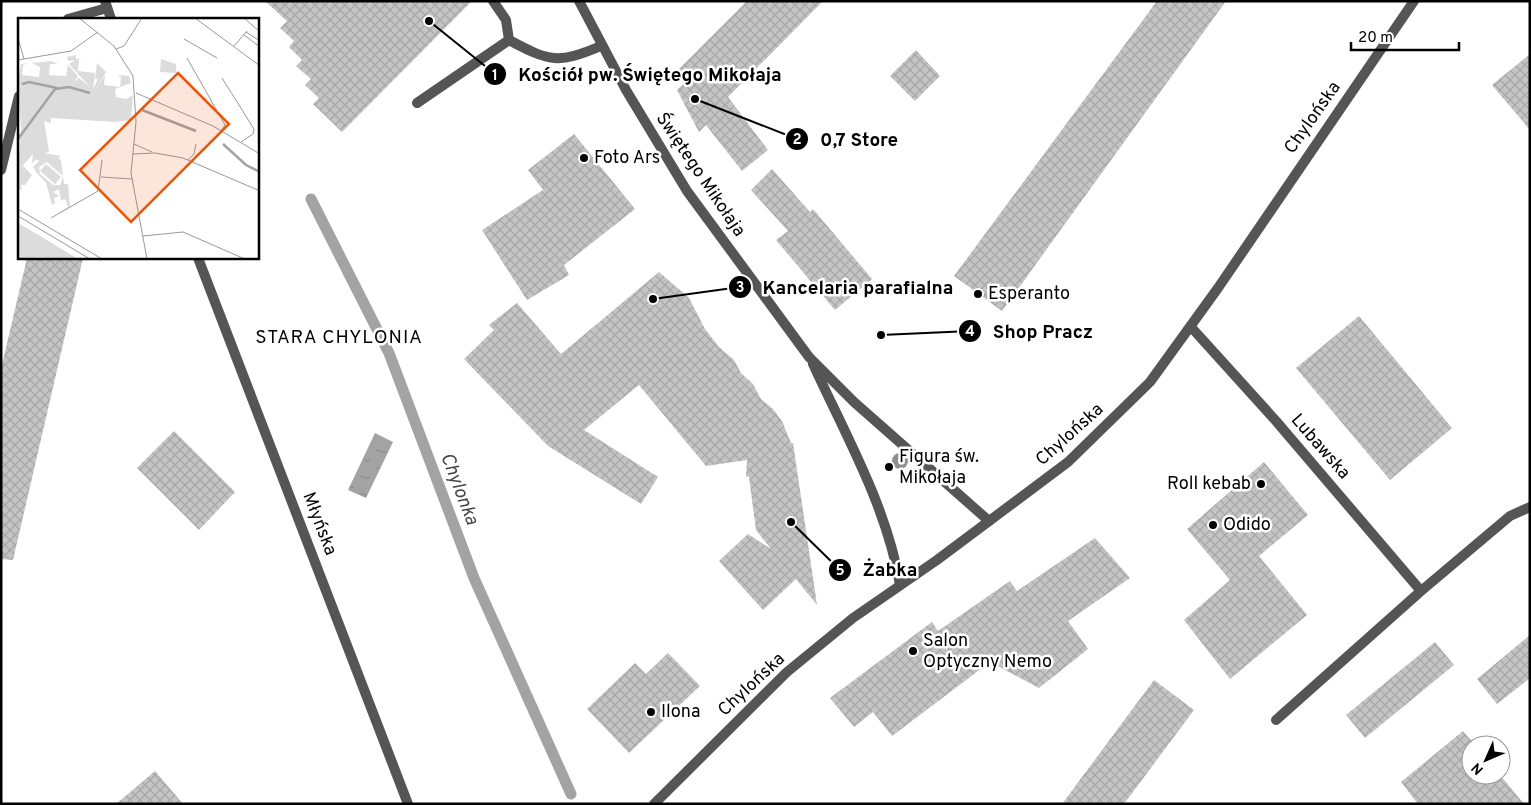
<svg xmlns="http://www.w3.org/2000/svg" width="1531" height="805" font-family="Overpass,sans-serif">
	<defs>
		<pattern id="water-ripples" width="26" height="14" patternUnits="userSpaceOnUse" patternTransform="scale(1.25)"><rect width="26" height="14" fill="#a3a3a3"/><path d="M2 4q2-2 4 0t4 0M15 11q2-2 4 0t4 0" fill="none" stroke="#8b8b8b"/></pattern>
		<pattern id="building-cross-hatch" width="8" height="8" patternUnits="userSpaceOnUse" patternTransform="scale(1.25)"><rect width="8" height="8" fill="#c4c4c4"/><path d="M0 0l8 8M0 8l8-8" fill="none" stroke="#a7a7a7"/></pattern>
	</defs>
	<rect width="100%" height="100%" fill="#fff"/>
	<path fill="url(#water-ripples)" d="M375,433L393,442L366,498L348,490Z"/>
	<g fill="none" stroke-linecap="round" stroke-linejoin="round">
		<path stroke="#a3a3a3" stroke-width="11" d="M311,199L389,353L474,578L571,794"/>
	</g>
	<path fill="url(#building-cross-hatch)" d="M265,1H472L342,132L313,104L319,98L305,85L311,79L296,66L302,60L289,47L294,41L280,28L287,21Z
		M747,1H823L728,97L768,150L742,171L706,125L699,132L677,90L688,79L678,70Z
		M1157,1H1226L1002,311L954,276Z
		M916,50L940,76L915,101L890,76Z
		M1530,54V130L1492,85Z
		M574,134L635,209L564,265L569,275L527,300L482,230L543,190L528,170Z
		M772,169L810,212L813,209L872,279L835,310L776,240L788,231L751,190Z
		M27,258H83L13,560L1,559V369Z
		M659,272L689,298L705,329L719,347L734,360L741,373L753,384L761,399L773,409L782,421L791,443H793L817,605L796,579L763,610L719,561L748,534L771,549L756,530L749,477L746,476L747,460L706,466L639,385L584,430L658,477L641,504L548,446L464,359L494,330L489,325L517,303L561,354Z
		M1359,316L1452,428L1390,480L1296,368Z
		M174,431L235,492L199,530L137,468Z
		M1264,462L1308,515L1259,556L1307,615L1230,679L1184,620L1230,580L1187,529Z
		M1095,538L1130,578L1068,621L1088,649L1039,688L990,662L892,736L873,712L854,727L830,698L932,622L938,631L1010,581L1017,591Z
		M1530,635V678L1497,704L1477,679Z
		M1435,642L1454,665L1365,738L1346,715Z
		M668,653L700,686L629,753L587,709L635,663L646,674Z
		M1154,680L1194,710L1124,804H1062Z
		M1463,731L1475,745H1471V775H1500L1524,804H1418L1401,782Z
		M155,771L183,804H116Z"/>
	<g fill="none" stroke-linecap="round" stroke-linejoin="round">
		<path stroke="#555" stroke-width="10" d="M493,1L506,20L509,40
			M68,19L107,8
			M509,40C550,62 558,64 601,46
			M417,103L509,40
			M1,170L19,96"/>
		<path stroke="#555" stroke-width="10" d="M105,1L111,19
			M579,1L626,90L687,191L809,357L854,402L989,521
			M198,258L408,804
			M1191,327L1276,421L1421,591
			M813,364C846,436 887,507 900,585
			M1276,720L1421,591L1510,516L1530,507"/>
		<path stroke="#555" stroke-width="10" d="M654,804L787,672L853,618L937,560L1068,462L1150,382L1218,288L1414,1"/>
	</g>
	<circle fill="#8f8f8f" cx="900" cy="461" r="8"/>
	<g fill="#000" stroke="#fff" stroke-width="2">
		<circle cx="584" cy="158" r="5"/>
		<circle cx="978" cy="294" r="5"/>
		<circle cx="889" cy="467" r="5"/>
		<circle cx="1261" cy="484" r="5"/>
		<circle cx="1213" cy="525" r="5"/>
		<circle cx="913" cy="651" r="5"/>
		<circle cx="651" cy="712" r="5"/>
	</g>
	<g text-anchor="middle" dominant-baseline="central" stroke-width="5" stroke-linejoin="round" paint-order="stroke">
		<g font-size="18" fill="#000" stroke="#fff">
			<text transform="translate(1313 118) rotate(-55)">Chylońska</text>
			<text transform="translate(700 175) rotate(56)">Świętego Mikołaja</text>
			<text transform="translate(1070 435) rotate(-42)">Chylońska</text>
			<text transform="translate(1320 447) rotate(49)">Lubawska</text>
			<text transform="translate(319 524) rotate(69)">Młyńska</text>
			<text transform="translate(752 685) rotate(-43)">Chylońska</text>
		</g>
		<g font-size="18" fill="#000" stroke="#fff" text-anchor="start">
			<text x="594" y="158">Foto Ars</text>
			<text x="988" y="294">Esperanto</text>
			<text x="899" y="457">Figura św.<tspan x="899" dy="21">Mikołaja</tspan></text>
			<text x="1251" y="484" text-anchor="end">Roll kebab</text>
			<text x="1223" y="525">Odido</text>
			<text x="923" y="641">Salon<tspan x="923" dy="21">Optyczny Nemo</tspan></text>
			<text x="661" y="712">Ilona</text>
		</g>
		<g font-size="19" letter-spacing="1" fill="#000" stroke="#fff">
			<text x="339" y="338">STARA CHYLONIA</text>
		</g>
		<g font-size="19" font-style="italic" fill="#444" stroke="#fff">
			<text transform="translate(459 489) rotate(69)">Chylonka</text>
		</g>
	</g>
	<g transform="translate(18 18)">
		<rect width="241" height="241" fill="#fff"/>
		<path d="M58,37V41L67,40L61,41L60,53L77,55L75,71L80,61H77L79,45L88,54L77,72L87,57L86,67L102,69L103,59L99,57L111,58L113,65L97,71L98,79L108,81L115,77L113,102L97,104L33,100V105L26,103L31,134L26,135L43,138L40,140L43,142L46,166H50L52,189L39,195L50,189L47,181L43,183L41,171L35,174L41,178L36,180L37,185L34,187L28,165L17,153L19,149L17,152L15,149L21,143L18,141L14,146L15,136L0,153L3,111L0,63L3,46L12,45L5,47L4,57L21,59L22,49L14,45L33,43L40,46H32L31,57L48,58L50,47L60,58L56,64L61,60L72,69L51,46L57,42L50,43L49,39ZM29,144L45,158L42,167H35L22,156L21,149ZM143,41L158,46V55L142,54Z" fill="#dcdcdc" fill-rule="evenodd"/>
		<path d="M48,69L69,75L70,77L46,73L38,75L34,81L32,79L38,72ZM31,80L32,88L37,86L39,91L61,92L56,97L31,94L21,97ZM97,82L108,85L107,98L100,96L102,91ZM0,205L19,216L60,241H0Z" fill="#dcdcdc"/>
		<path d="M9,75L23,76V83L8,82L18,87L15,93L6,86ZM28,146L43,159L37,166L22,153ZM5,148L14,157L7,167H3L4,173L0,170V153Z" fill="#dcdcdc"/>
		<path fill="none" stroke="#a3a3a3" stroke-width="2.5" d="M4,66L11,64L39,70M124,92L178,113M0,121L37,71L51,69L72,75M205,126L228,147L242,154"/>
		<path fill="none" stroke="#999" stroke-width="1" d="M61,0L96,28L115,58L118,104L113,155L129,241M177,0L242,48M226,0L242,14M228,14L242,23M226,17L242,29M0,20L6,41M166,21L199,40M216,28L229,13M98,31L106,28L124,0M169,40L207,107L203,113M0,42L53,33L80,14M204,60L236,111L235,116L223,124M118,75L195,108L242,136M116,126L134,134M115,136L137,135L165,140L242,173M170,142L176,136L178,126M83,159L114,161M0,191L84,241M0,198L72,241M33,200L80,173L84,142M125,218L165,214L227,241"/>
		<path fill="#e8590c" fill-opacity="0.15" stroke="#e8590c" stroke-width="2.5" d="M160,55L211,106L113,204L62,152Z"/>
		<rect width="241" height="241" fill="none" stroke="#000" stroke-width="2.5"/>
	</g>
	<path fill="none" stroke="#000" stroke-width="2" d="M429 21L495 74M695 99L797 139M653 299L740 287M881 335L970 331M791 522L840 570"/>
	<g fill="#000" stroke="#fff" stroke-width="2">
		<circle cx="429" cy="21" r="5"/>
		<circle cx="695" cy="99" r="5"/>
		<circle cx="653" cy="299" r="5"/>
		<circle cx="881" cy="335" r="5"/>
		<circle cx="791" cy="522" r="5"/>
		<circle cx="495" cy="74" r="12"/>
		<circle cx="797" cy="139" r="12"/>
		<circle cx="740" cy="287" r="12"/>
		<circle cx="970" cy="331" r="12"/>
		<circle cx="840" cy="570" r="12"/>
	</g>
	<g font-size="15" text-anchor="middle" font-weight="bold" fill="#fff">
		<text x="495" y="80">1</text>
		<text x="797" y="144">2</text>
		<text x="740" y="292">3</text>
		<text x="970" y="336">4</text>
		<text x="840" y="575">5</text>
	</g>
	<g font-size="19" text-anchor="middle" font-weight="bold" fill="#000" stroke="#fff" stroke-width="5" stroke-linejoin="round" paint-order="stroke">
		<text x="650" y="81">Kościół pw. Świętego Mikołaja</text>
		<text x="859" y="146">0,7 Store</text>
		<text x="858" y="294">Kancelaria parafialna</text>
		<text x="1043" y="338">Shop Pracz</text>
		<text x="890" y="576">Żabka</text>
	</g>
	<rect width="1531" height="805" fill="none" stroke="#000000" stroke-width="5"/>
	<g transform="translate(1486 760) rotate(225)"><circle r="24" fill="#ffffff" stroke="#999999"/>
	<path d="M0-4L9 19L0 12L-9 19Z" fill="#000000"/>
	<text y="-8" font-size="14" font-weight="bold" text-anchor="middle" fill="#000000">N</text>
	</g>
	<path d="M1351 42v8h108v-8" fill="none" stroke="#000000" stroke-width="2.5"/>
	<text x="1358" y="42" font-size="15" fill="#000000" stroke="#ffffff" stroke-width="4" paint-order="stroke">20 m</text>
</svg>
